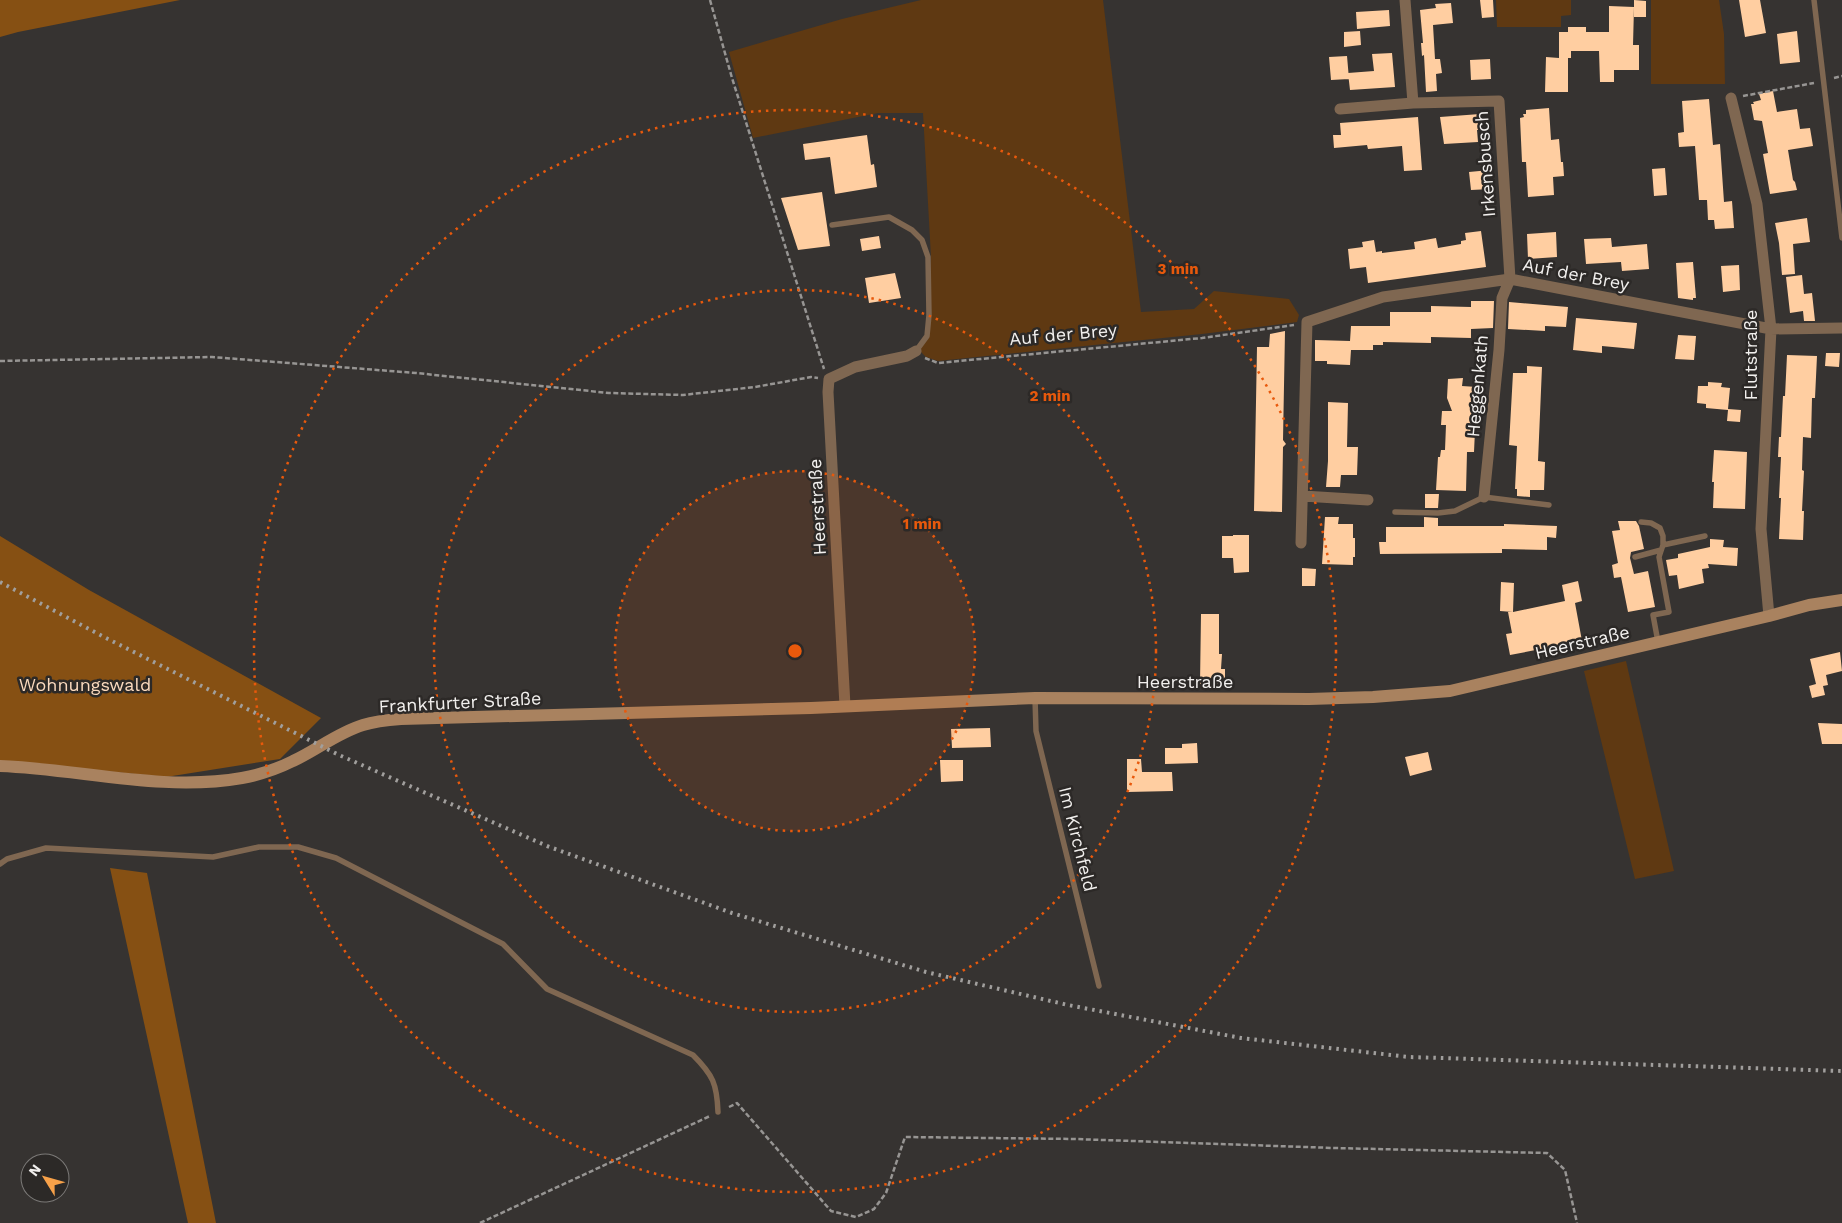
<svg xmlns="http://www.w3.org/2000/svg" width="1842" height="1223" font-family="'Work Sans',sans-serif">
	<rect width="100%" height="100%" fill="#363331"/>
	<path fill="#5f3912" d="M921,0H1103L1141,312L1194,309L1214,291L1289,299L1299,315L1297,322L1202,334L938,361L926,357L919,350L928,339L931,257L923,113H878L753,138L729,52L842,19Z
		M1496,0H1571V15L1561,16V27H1497Z
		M1651,0H1719L1724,34L1725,84H1651Z
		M1626,661L1674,871L1635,879L1584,671Z"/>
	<path fill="#865013" d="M0,0H180L18,32L0,37Z
		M0,536L89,590L321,718L280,759L166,777L0,761Z
		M110,868L147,873L216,1223H188Z"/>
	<path fill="#ffcea1" d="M1480,0H1493L1494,17L1482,18Z
		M1634,0L1646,1V17H1634Z
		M1739,0H1760L1766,33L1745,37Z
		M1451,3L1453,23L1433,25L1435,59H1440L1442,73L1436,74L1437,91L1426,92L1424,55L1422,56L1421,43H1423L1420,10L1436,8L1435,4Z
		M1609,6L1634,7L1633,45H1639V70H1614V82H1600L1599,51H1571V58H1564H1568V92H1545L1546,57L1559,58V32H1568V27H1586V32H1609Z
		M1389,10L1390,26L1357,29L1356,12Z
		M1360,31L1361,45L1344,47V32Z
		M1797,31L1800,62L1780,64L1777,34Z
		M1392,53L1395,87L1350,90L1348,73L1374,71L1372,54Z
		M1347,56L1349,79L1331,80L1329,57Z
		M1490,59L1491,79L1471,80L1470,60Z
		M1773,91L1777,112L1797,109L1800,129L1810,128L1813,146L1788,150L1793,180L1795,182L1797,190L1770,194L1763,154L1768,153L1762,121L1754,120L1751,104H1754L1753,102L1761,100L1759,94Z
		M1709,99L1713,145L1720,144L1724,202L1732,201L1734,228L1715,229L1714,220H1708L1707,200H1699L1695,146L1679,147L1678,133L1684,132L1682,101Z
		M1549,108L1551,140L1559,139L1561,162H1563L1564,176L1553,177L1554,195L1528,197L1526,162H1522L1520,118L1524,117L1523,114H1526V110Z
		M1480,114L1481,130H1477L1478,142L1444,144L1440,117Z
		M1418,117L1422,170L1404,171L1402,146L1368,149L1367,145L1334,148L1333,135H1341L1340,123Z
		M867,135L871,165L874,164L877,187L835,194L830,157L805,160L803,144Z
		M1665,168L1667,195L1654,196L1652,169Z
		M1490,170L1491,189L1471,190L1469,172Z
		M822,192L830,246L798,250L781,198Z
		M1807,218L1810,242L1793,244L1795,274L1782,275L1779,243L1775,223Z
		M1481,231L1486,267L1368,283L1366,267L1350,269L1348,249L1363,247L1362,242L1374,240L1376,252L1382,251V253L1415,249L1414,242L1436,238L1438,248L1461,244V241L1466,240L1465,233Z
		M1556,232L1557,257L1528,259L1527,234Z
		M879,236L881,248L862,251L860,239Z
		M1611,238L1612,247L1647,244L1649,269L1622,271L1621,262L1586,264L1584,239Z
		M1693,262L1696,298H1693V300L1678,298L1676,263Z
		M1739,265L1740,290L1723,292L1721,266Z
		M895,273L901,298L869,303L865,278Z
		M1802,275L1804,294L1812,293L1815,321H1804L1803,311L1790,313L1786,277Z
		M1471,301H1494L1493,328L1471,329V338L1431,337V343L1383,342V345H1373V350H1351L1350,365L1327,364V361H1315V340L1350,341L1351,326H1390V312H1431V306L1471,307Z
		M1509,302L1568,307L1566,327L1545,326V331L1508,329Z
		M1576,318L1637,323L1634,349L1602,346V353L1573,350Z
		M1285,331L1283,440L1286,444L1283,447L1282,512L1254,511L1257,347H1269L1270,334Z
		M1678,335L1696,336L1694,360L1675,359Z
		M1826,353H1840L1839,367L1825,366Z
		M1787,355L1817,356L1815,398H1812L1811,438L1803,437L1802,470L1804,471L1802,511H1804L1803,540L1779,539L1781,498H1779L1781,457H1778L1779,437H1781L1783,396H1785Z
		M1527,366L1542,367L1538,461L1545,462L1544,490H1530V497L1517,496V489H1515L1517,446L1509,445L1513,373H1527Z
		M1463,378L1462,386L1477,387L1474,452H1467L1466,491L1436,490L1438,457H1440L1441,450H1445L1446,425H1441L1442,411H1452L1447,398L1448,379Z
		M1708,382L1722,383L1721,387L1730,388L1728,409L1741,410L1740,422L1727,421L1728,410L1706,408V404L1697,403L1698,386H1708Z
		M1328,402L1348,403L1347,447H1358L1357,475H1341L1340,487H1326L1328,461Z
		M1714,450L1747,452L1745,509L1713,508L1714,482H1712Z
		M1425,494H1439L1438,508H1425Z
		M1325,517H1339L1338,524H1353V538H1355V557H1353V565L1322,564Z
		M1424,517L1438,518V526H1504V524L1557,526L1556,538L1547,537V550L1502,549V553L1380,554L1379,542H1386V527H1424Z
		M1618,521H1636L1639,526L1644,549L1631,552L1630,558L1634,574L1648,571L1655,607L1628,612L1621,577L1614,578L1612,565L1618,563L1612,531L1620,530Z
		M1233,535H1249V572L1234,573L1233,558H1222V536H1233Z
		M1710,539L1724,540L1723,547L1738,548L1737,566L1708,564L1709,568L1702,569L1704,583L1679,589L1677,575L1669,576L1666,560L1678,558V554L1710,547Z
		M1302,568L1316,569L1315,586H1302Z
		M1578,581L1582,601L1575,603L1582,641L1510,655L1506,634L1512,633L1508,612H1513L1500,611L1501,582L1514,583L1513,612L1565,601L1562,585Z
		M1201,614H1219V654H1222L1221,669H1225V684H1200Z
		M1840,652L1842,671L1826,675L1828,685L1823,686L1825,695L1812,698L1809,686L1816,684L1810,659Z
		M1818,723L1842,724V744H1822Z
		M990,728L991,747L952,748L951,729Z
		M1197,743L1198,763L1165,764V748H1182V744Z
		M1428,752L1432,770L1410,776L1405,757Z
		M1127,759H1141L1142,772H1172L1173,791L1127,792Z
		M940,760H963V781L941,782Z"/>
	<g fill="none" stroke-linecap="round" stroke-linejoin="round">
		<path stroke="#979593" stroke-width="2.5" stroke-dasharray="5 2.5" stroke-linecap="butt" d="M710,0L732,78L824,369
			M1834,78L1842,76
			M1743,96L1814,83
			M925,358L938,363L1202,338L1294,325
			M0,361L212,357L416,373L609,393L683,395L755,387L811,377L818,378
			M729,1107L737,1103L831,1211L856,1217L874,1209L886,1193L905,1137L1075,1139L1334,1148L1547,1153L1565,1170L1577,1223
			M480,1223L710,1116"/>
		<path stroke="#7f6751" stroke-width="5.5" d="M1814,0L1842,238
			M832,225L889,217L912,230L922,240L928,257L929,315L927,336L916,351
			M1395,512L1438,513L1455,511L1484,497L1549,505
			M1641,522L1651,523L1660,528L1663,536V545
			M1635,557L1661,550
			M1658,642L1653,615L1669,612L1659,557L1663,545L1705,536
			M1035,698L1036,731L1099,986
			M0,864L7,859L46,848L213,857L259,847H298L336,858L503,944L547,989L693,1055C713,1075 717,1084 718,1112"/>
		<path stroke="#7f6751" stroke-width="11" d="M1405,0L1413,103L1499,101L1510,279L1502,298L1499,350L1484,497
			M1731,98L1757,204L1771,329L1761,529L1769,616
			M1340,109L1413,103
			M1303,496L1368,500
			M1301,543L1307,322L1383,297L1510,279L1771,329L1842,328
			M845,706L828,392L829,379L855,367L907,356L916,351"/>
		<path stroke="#a9825f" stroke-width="12" d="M0,766C80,769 162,792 242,778C259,775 277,769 293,761C317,750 337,733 363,725C376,721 388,720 401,719L811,708L1035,698L1309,699L1373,697L1450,691L1769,616L1809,605L1842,600"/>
		<path stroke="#a19f9d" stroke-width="4" stroke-dasharray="2.5 5" stroke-linecap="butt" d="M0,582L104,637L339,755L547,846L732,913L926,972L1068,1005L1241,1038L1409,1057L1842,1071"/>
	</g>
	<circle cx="795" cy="651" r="180" fill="#e8590c" fill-opacity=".12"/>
	<g fill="none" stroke="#e8590c" stroke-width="2.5" stroke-dasharray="2.5 5">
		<circle cx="795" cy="651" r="180"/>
		<circle cx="795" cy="651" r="361"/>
		<circle cx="795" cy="651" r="541"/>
	</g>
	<g text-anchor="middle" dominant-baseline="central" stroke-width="5" stroke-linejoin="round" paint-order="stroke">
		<g font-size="18" fill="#f2f0ee" stroke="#2c2927">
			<text transform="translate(1485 164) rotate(-94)">Irkensbusch</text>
			<text transform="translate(1576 274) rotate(11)">Auf der Brey</text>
			<text transform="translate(1063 334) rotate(-5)">Auf der Brey</text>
			<text transform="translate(1750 355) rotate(-90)">Flutstraße</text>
			<text transform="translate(1477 386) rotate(-85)">Heggenkath</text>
			<text transform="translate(817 507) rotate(-93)">Heerstraße</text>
			<text transform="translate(1582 642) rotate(-13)">Heerstraße</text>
			<text x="1185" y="681">Heerstraße</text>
			<text transform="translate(460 702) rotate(-3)">Frankfurter Straße</text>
			<text transform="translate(1078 839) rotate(76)">Im Kirchfeld</text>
		</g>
		<g font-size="18" fill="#fbdabe" stroke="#2c2927">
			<text x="85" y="684">Wohnungswald</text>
		</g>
	</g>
	<circle cx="795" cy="651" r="8" fill="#e8590c" stroke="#2c2927" stroke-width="2.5"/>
	<g font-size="15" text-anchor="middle" font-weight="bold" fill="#e8590c" stroke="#2c2927" stroke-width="5" stroke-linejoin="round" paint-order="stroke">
		<text x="1178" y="274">3 min</text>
		<text x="1050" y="401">2 min</text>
		<text x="922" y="529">1 min</text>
	</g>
	<g transform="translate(45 1178) rotate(307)"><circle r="24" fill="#2c2927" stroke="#7b7977"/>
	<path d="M0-4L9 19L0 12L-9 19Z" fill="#f7a149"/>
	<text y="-8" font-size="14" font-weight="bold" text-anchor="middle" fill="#f2f0ee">N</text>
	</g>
</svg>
